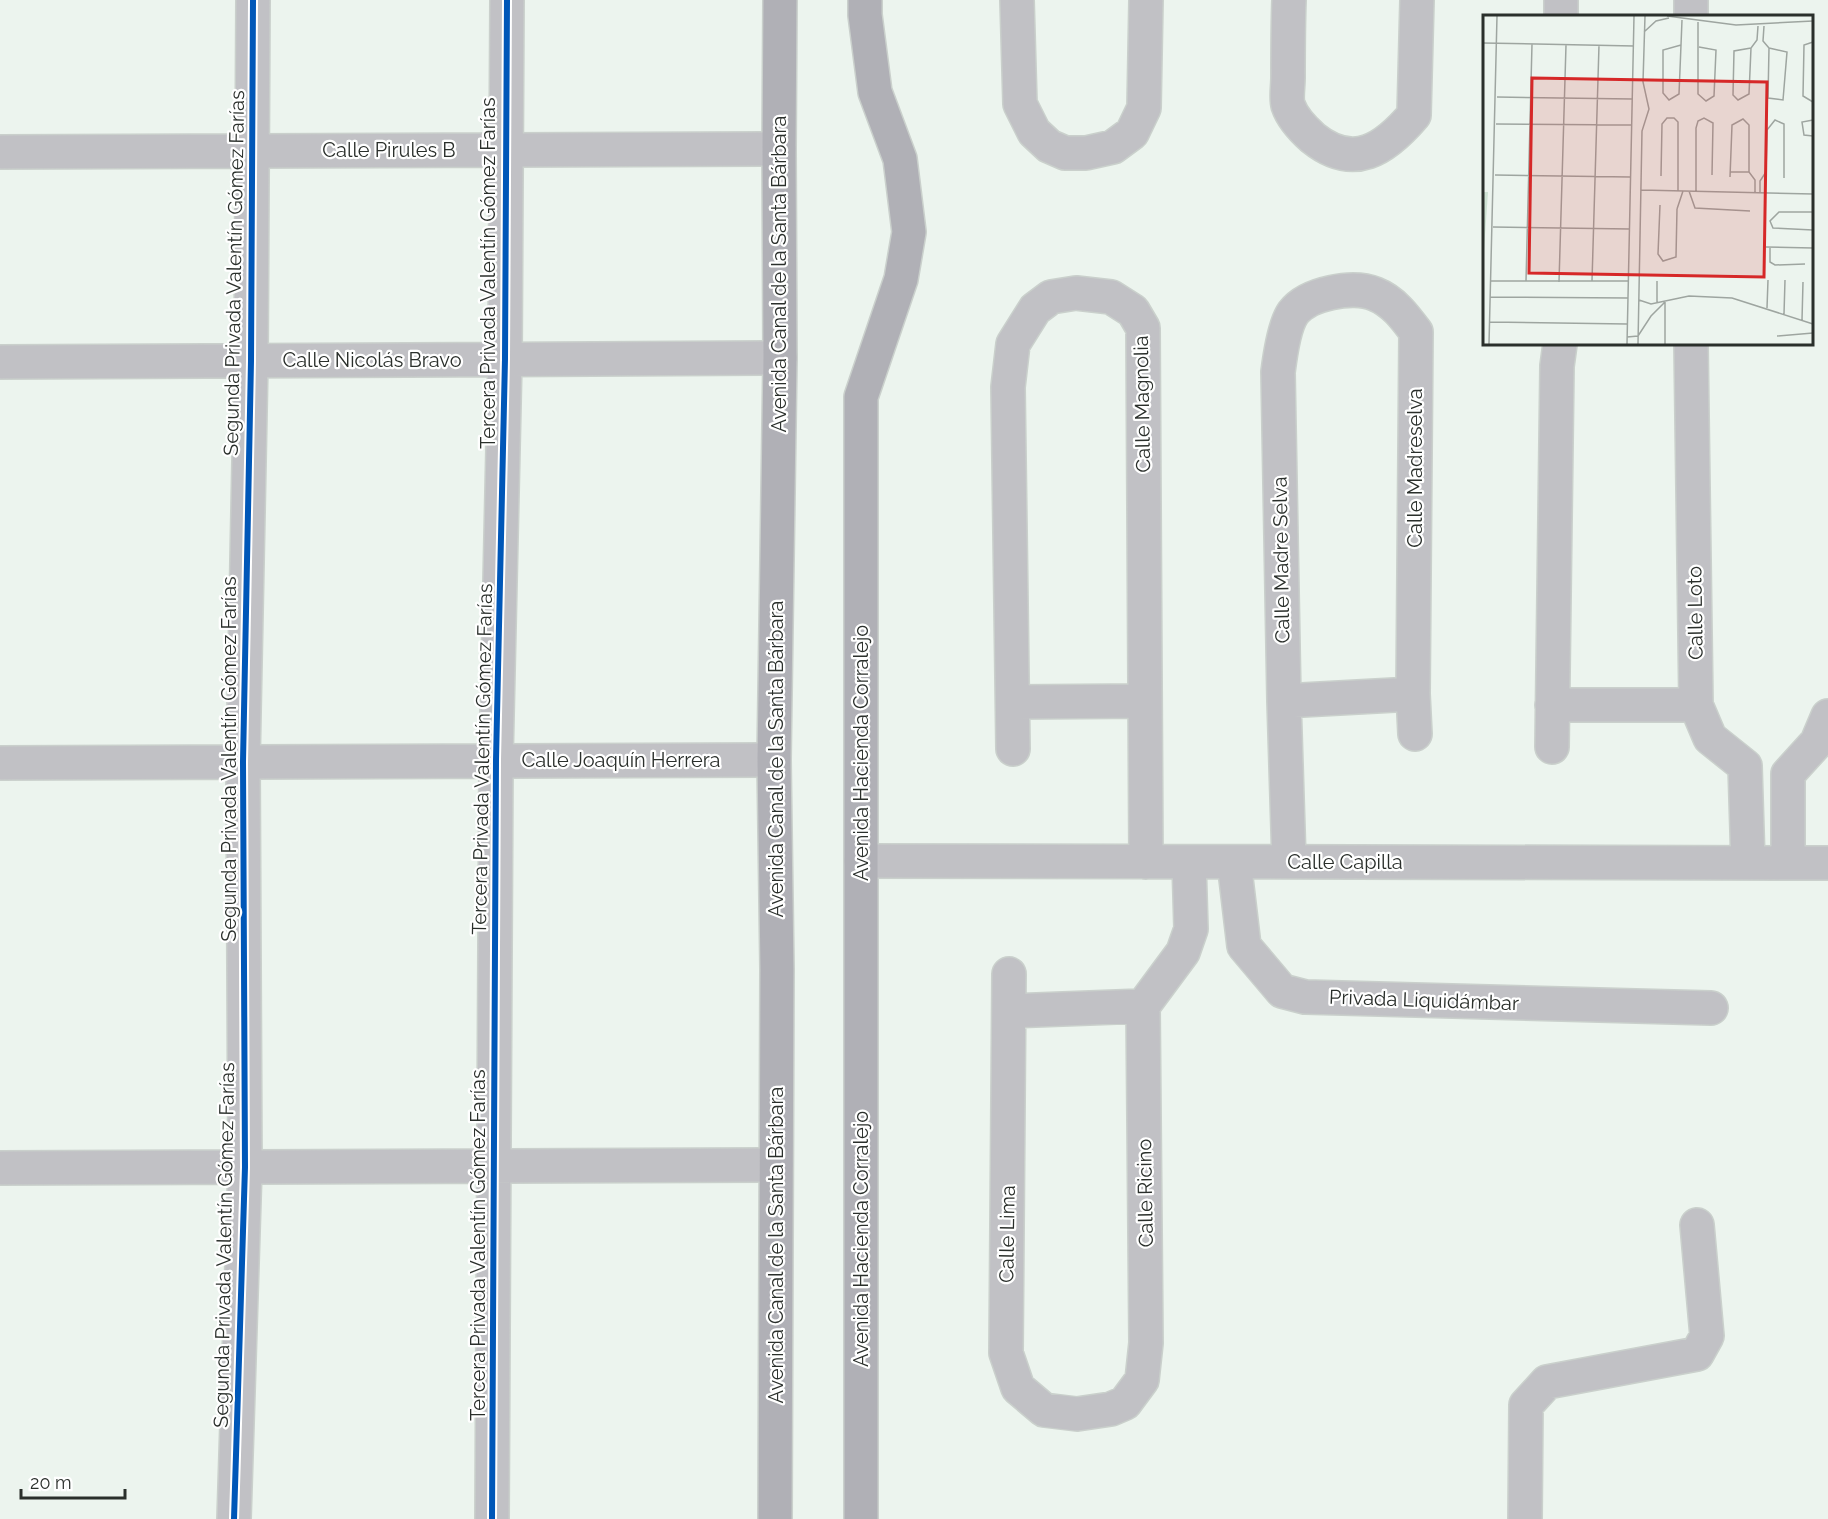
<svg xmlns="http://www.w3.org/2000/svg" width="1828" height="1519" font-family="Raleway,sans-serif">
	<rect width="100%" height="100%" fill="#ecf4ee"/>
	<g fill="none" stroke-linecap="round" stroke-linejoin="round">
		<defs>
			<path id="minor" d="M1017,0L1020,104L1034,132L1049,146L1065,153H1086L1113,147L1132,133L1144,108L1146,0
				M1289,0C1288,26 1288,52 1288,78C1288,86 1286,98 1288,105C1292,117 1304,130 1313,138C1354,171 1385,149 1414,115L1417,0
				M1561,16V0
				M1691,16V0
				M0,152L779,149
				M1691,344L1696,705L1710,738L1745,766L1748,863
				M0,362L780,358
				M1284,701L1413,694
				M1013,702L1144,701
				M1552,705H1696
				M1552,747L1557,366L1560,344
				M1013,749L1008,387L1013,344L1035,309L1051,297L1076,293L1111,297L1133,311L1143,328L1146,862
				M0,763L774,760
				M861,861L1828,863
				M1234,862L1244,946L1282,991L1305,997L1711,1008
				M1289,862L1284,701L1278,372C1280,356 1284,326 1293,313C1308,293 1353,285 1375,294C1393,301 1405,317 1416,332L1413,694L1415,734
				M1788,863V774L1817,742L1828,716
				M1009,974L1006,1353L1018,1388L1044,1410L1077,1414L1111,1409L1125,1403L1142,1380L1146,1343L1143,1006
				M1143,1006L1183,952L1191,929L1189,862
				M1009,1011L1143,1006
				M0,1168L776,1165
				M234,1519L245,1167L243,762L251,361L253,0
				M492,1519L496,760L505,359L507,0
				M1525,1519L1526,1405L1547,1382L1697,1354L1707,1336L1697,1225"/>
			<path id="major" d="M775,1519L777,969L774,760L780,358L779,149L780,0
				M861,1519V397L901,279L909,232L900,159L875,92L865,15V0"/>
		</defs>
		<use href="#minor" stroke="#cad0cc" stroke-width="36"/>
		<use href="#major" stroke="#cad0cc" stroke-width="36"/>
		<use href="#minor" stroke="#c1c1c5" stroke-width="33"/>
		<use href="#major" stroke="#b0b0b6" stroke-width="33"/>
		<defs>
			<path id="cycleway" d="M234,1519L245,1167L243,762L251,361L253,0
				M492,1519L496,760L505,359L507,0"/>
		</defs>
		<use href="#cycleway" stroke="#fff" stroke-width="10"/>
		<use href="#cycleway" stroke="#0057b8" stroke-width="6"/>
	</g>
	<g text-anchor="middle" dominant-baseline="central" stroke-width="4.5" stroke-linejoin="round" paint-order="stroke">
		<g font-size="20" fill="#2a2f2b" stroke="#fff">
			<text x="389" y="150">Calle Pirules B</text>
			<text transform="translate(234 273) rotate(-89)">Segunda Privada Valentín Gómez Farías</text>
			<text transform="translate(488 273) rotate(-90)">Tercera Privada Valentín Gómez Farías</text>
			<text transform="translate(779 274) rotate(-90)">Avenida Canal de la Santa Bárbara</text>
			<text x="372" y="360">Calle Nicolás Bravo</text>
			<text transform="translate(1142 404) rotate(-91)">Calle Magnolia</text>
			<text transform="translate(1415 468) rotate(-90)">Calle Madreselva</text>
			<text transform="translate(1281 560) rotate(-91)">Calle Madre Selva</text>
			<text transform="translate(1695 613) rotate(-91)">Calle Loto</text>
			<text transform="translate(861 753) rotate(-90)">Avenida Hacienda Corralejo</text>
			<text transform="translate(229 759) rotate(-90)">Segunda Privada Valentín Gómez Farías</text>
			<text transform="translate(482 759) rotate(-89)">Tercera Privada Valentín Gómez Farías</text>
			<text transform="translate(776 759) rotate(-90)">Avenida Canal de la Santa Bárbara</text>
			<text x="621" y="760">Calle Joaquín Herrera</text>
			<text x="1345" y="862">Calle Capilla</text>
			<text transform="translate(1424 1000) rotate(2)">Privada Liquidámbar</text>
			<text transform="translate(1145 1193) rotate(-91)">Calle Ricino</text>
			<text transform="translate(1007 1234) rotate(-89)">Calle Lima</text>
			<text transform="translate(861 1239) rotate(-90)">Avenida Hacienda Corralejo</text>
			<text transform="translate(224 1245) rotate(-89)">Segunda Privada Valentín Gómez Farías</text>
			<text transform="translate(478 1245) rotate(-90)">Tercera Privada Valentín Gómez Farías</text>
			<text transform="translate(776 1245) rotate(-90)">Avenida Canal de la Santa Bárbara</text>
		</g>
	</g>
	<g transform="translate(1483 15)">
		<rect width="330" height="330" fill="#ecf4ee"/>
		<path d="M0,177H5L0,249Z" fill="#cee2d3"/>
		<path fill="none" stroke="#9ea5a0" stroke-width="1.5" d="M184,1L253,10L330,6M215,7V79L223,86L231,81L233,35L216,32M281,11L280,26L286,33M161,17L173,6L186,3M330,27L321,30L320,81L330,87M0,28L151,31M198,30L180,35V78L186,85L196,79L198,30L199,5M268,33L251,36L250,80L255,85L266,79L268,33L274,25L275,11M286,33L304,37L300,85L285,83ZM14,82L149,84M330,105L319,107L321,120L330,121M13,109L149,110M247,157H266M12,160L147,162M178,161L179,109L184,103H191L195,107V176M247,162L249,110L260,104L266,110V157L272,165V177M158,175L330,179M206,176L212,193L267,196M213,176V113L215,106L221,103L230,108L229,160M277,177V166L283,157L284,115L292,105L301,109V163M177,190L175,239L180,246L193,242L194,194M194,194L200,176M330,197H296L287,206L290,213L330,215M10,212L147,214M283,232L330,233M287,232V247L292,250L322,249M8,266H145M43,266L49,29M109,266L116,30M174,266V288M76,267L83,30M7,282L145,283M156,285L168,289L206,281L249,283L330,309M284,293L285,265M301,299L302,265M319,305L320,267M6,307L144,309M294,321L330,318M144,322L155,321L168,301L182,287M6,329L14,1M144,329L151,1M155,329L159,116L166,94L160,67L162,1M182,329V287"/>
		<path fill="#d62828" fill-opacity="0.15" stroke="#d62828" stroke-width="3" d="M49,63L284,67L281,262L46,258Z"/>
		<rect width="330" height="330" fill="none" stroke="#2a2f2b" stroke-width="3"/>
	</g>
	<path d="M21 1489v9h104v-9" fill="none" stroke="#2a2f2b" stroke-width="3"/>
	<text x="30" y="1489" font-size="18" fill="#2a2f2b" stroke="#ffffff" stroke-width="4.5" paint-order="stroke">20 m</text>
</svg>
